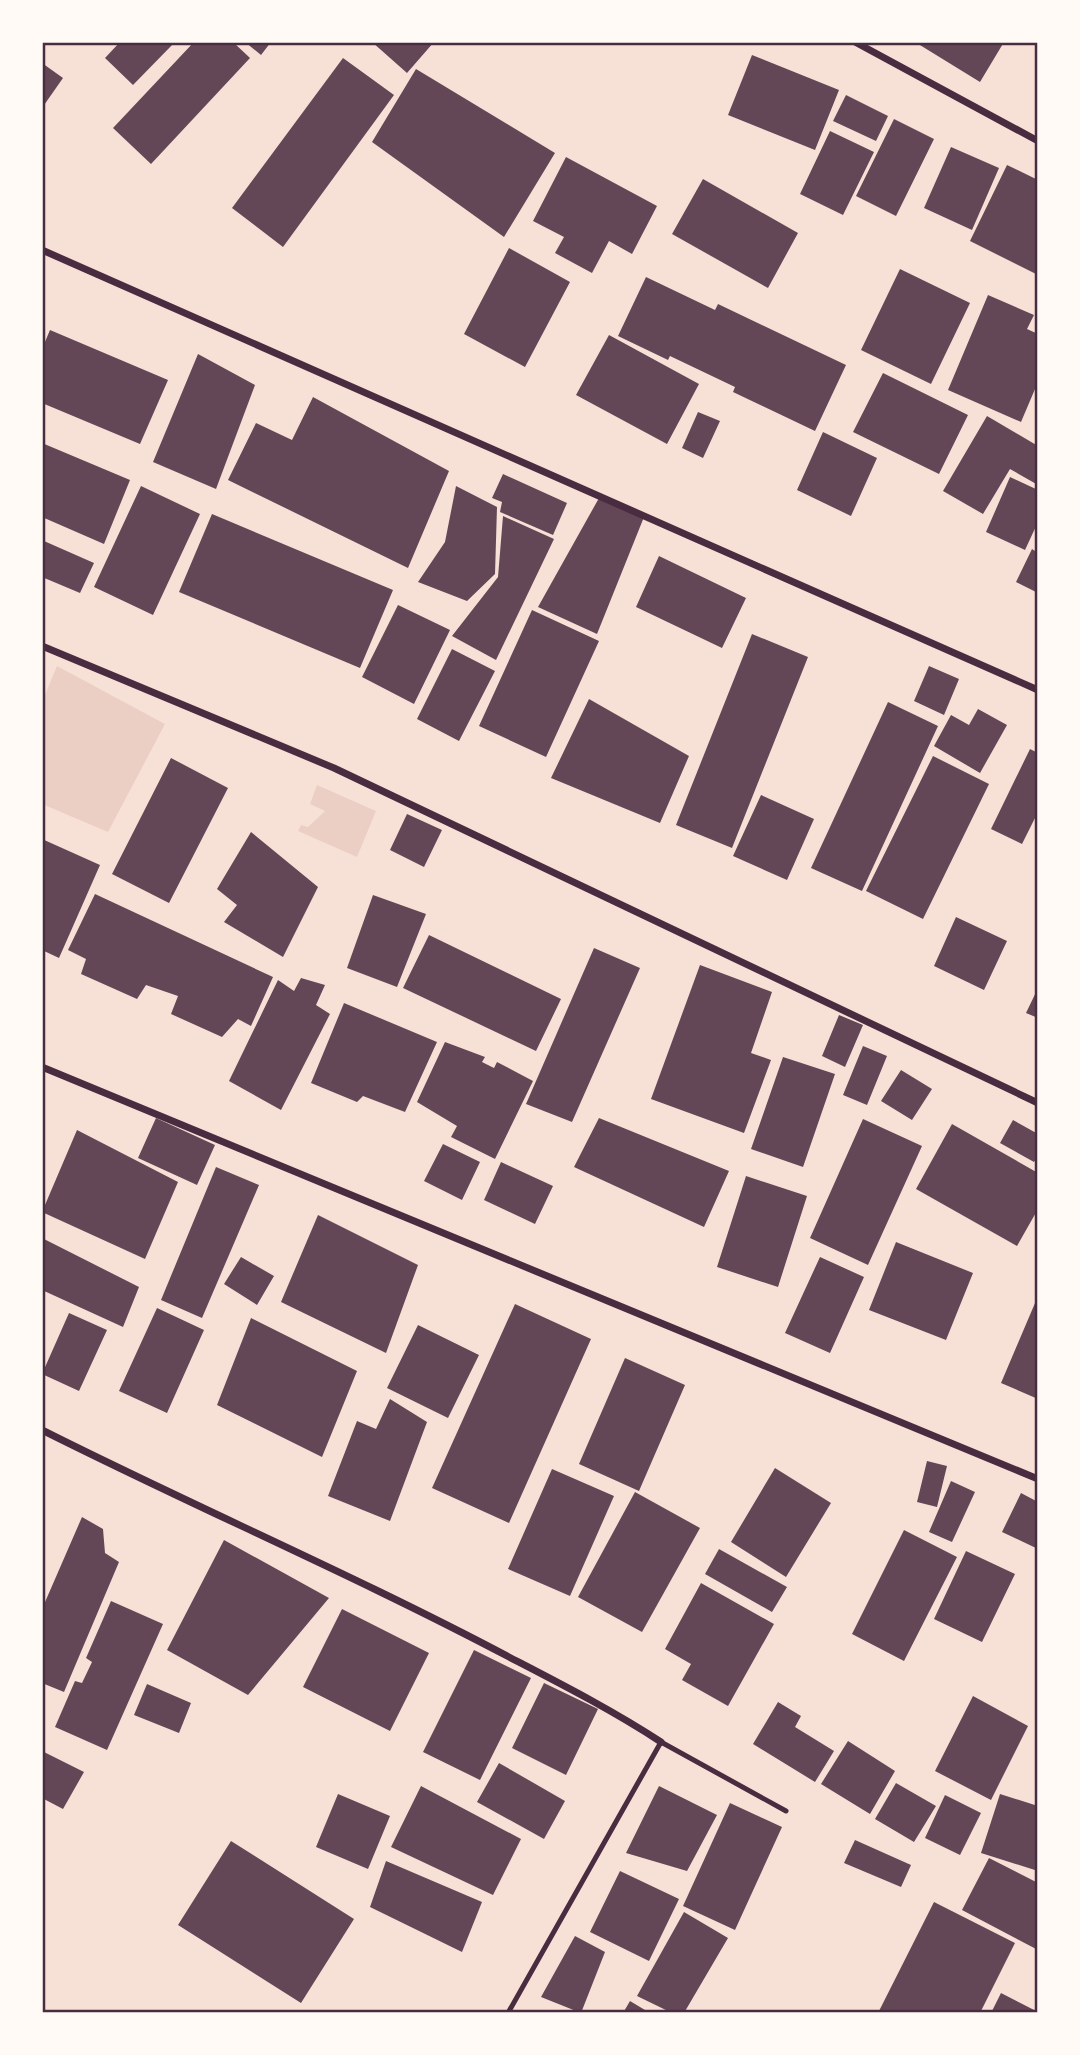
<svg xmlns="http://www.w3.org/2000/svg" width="1080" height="2055" font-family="'Archivo Narrow',sans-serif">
	<rect width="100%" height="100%" fill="#f7e1d7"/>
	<path fill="#ebcfc5" d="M57,666L165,724L108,832L42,804V702Z
		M317,785L376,811L357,857L298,831L301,825L308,827L325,811L310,804Z"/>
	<path fill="#644757" d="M120,42H175L133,85L105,58Z
		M194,42H233L250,58L151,164L113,128Z
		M245,42H271L261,55Z
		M372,42H434L407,73Z
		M915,42H1004L980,82Z
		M752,55L839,90L815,150L728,115Z
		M343,58L394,95L283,247L232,208Z
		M42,63L63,78L42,108Z
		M416,69L555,153L504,237L372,142Z
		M846,95L888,116L876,141L833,121Z
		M894,119L934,139L896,216L856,196Z
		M830,131L874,152L843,215L800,194Z
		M951,147L999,168L972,230L924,208Z
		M566,157L657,206L632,254L609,241L592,273L555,253L564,237L533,221Z
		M1007,165L1038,180V275L970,241Z
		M703,179L798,233L768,288L672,234Z
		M509,248L570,282L525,367L464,334Z
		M900,269L970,303L931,384L861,350Z
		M646,277L715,310L718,304L846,365L815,431L733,392L735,387L670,356L668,360L618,336Z
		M988,295L1034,315L1027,329L1038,334V382L1021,422L948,390Z
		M50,330L168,380L140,444L42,403V349Z
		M609,335L699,384L667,444L576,395Z
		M198,354L255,385L216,489L153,462Z
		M883,373L968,415L939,474L853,432Z
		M313,397L449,471L408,568L228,480L256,423L292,440Z
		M698,412L720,421L703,458L682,448Z
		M987,416L1038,446V485L1010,469L983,514L943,491Z
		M823,432L877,458L851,516L797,490Z
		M42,443L130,480L104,544L42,517Z
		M503,474L567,503L553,535L500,512L502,502L492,498Z
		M1010,477L1038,490V522L1025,550L986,532Z
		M141,486L200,514L153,615L94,587Z
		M456,486L497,507L495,574L467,601L418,582L445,542Z
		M599,498L644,517L597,634L538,607Z
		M212,514L393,590L360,668L179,592Z
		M503,516L554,539L496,660L452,636L498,577Z
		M44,541L94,563L80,593L42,577Z
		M1032,549L1038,553V593L1016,582Z
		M659,556L746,598L722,648L636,607Z
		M398,605L450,630L414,704L362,677Z
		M532,610L599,641L546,757L479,726Z
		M752,634L808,657L732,848L676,825Z
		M452,649L495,671L459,741L417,719Z
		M929,666L959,679L944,715L914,701Z
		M589,699L689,756L660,823L551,778Z
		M888,702L938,726L862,891L811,868Z
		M978,709L1007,725L980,773L934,746L951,715L969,725Z
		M1030,749L1038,753V812L1022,844L991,829Z
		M933,756L989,784L923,919L866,891Z
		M171,758L228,788L169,903L112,874Z
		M761,795L814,819L787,880L733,856Z
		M407,814L442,830L424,867L390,850Z
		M251,832L318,887L283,957L224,922L237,905L217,889Z
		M42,839L100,865L59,958L42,950Z
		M95,894L273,977L251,1026L238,1019L222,1037L171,1014L178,996L146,985L137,999L81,974L86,959L68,950Z
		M373,895L426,914L397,987L347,968Z
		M956,917L1007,941L984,990L934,966Z
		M429,935L561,999L536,1051L403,988Z
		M594,948L640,968L572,1122L526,1104Z
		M700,965L772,992L751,1053L771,1060L744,1133L651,1099Z
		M301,978L325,985L316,1005L330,1014L281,1110L229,1081L278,980L294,991Z
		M1038,988V1018L1026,1013Z
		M344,1003L437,1042L405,1112L363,1096L357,1102L311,1083Z
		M839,1015L863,1025L845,1067L822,1056Z
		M445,1042L485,1057L482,1062L494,1068L497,1062L533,1081L495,1159L451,1137L457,1126L417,1102Z
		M863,1046L887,1056L867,1105L843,1095Z
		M783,1057L835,1074L803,1167L751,1149Z
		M901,1070L932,1089L912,1120L881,1101Z
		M156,1118L215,1145L197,1185L138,1158Z
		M599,1118L729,1171L704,1227L574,1167Z
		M863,1119L922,1146L868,1265L810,1238Z
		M1013,1120L1038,1134V1156L1034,1162L1000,1143Z
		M952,1124L1038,1173V1209L1017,1246L916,1189Z
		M77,1130L178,1182L145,1259L42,1212Z
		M443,1144L480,1162L462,1200L424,1181Z
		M501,1162L553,1186L535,1224L484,1200Z
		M216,1167L259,1185L202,1318L161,1300Z
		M746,1176L807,1196L778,1287L717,1267Z
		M318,1215L418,1265L386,1353L281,1302Z
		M42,1238L139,1287L123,1327L42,1290Z
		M896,1242L973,1273L946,1340L869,1310Z
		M241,1257L274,1276L257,1305L224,1284Z
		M820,1257L864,1277L830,1353L785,1333Z
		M1038,1296V1399L1001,1383Z
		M515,1304L591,1339L509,1523L432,1488Z
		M157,1308L204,1330L167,1413L119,1391Z
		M69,1313L107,1330L79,1391L42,1374Z
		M251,1318L357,1371L322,1457L217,1405Z
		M418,1325L479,1355L448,1418L387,1388Z
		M625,1358L685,1385L639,1491L579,1464Z
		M390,1399L427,1422L390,1521L328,1496L357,1421L376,1429Z
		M927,1461L947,1466L937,1507L917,1502Z
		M775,1468L831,1503L786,1577L731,1542Z
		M552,1469L614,1496L570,1596L508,1569Z
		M951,1481L975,1492L952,1542L929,1532Z
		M635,1492L700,1528L642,1632L578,1597Z
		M1021,1493L1038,1502V1549L1002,1532Z
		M82,1517L103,1529L105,1553L119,1562L64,1692L42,1683V1609Z
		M904,1530L957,1557L904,1661L852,1634Z
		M224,1540L329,1598L248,1695L167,1650Z
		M719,1549L787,1587L772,1612L705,1574Z
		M966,1551L1015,1574L982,1642L934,1619Z
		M701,1583L774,1624L728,1706L682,1680L691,1664L665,1649Z
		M111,1601L163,1624L107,1750L55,1727L75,1681L82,1683L92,1662L86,1658Z
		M342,1609L429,1653L390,1731L303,1687Z
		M474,1650L531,1678L480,1780L423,1752Z
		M544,1683L598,1709L566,1775L512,1748Z
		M147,1684L191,1703L179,1733L134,1715Z
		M973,1696L1028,1726L991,1800L935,1771Z
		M778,1702L801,1716L795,1727L834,1751L815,1782L753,1744Z
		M848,1741L895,1771L870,1814L821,1784Z
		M42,1751L84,1772L63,1809L42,1798Z
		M499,1763L565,1801L544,1839L477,1802Z
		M896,1783L936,1806L914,1842L875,1819Z
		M421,1786L521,1839L493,1895L391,1847Z
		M659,1786L717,1815L687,1871L626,1853Z
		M338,1794L390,1816L368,1869L316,1847Z
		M1000,1794L1038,1806V1871L981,1853Z
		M945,1795L981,1813L960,1855L925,1838Z
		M730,1803L782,1827L735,1930L683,1906Z
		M855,1840L911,1865L901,1887L844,1863Z
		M231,1841L354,1919L301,2003L178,1925Z
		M989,1858L1038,1883V1950L962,1910Z
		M386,1861L482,1902L462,1952L370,1907Z
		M620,1871L679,1899L649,1961L590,1932Z
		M934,1902L1015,1943L980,2013H878Z
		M684,1912L728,1938L684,2013H672L637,1996Z
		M575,1936L605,1952L581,2013L541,1997Z
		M1001,1993L1038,2012V2013H991Z
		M630,2001L650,2013H623Z"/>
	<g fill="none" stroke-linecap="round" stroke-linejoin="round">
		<path stroke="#4a2c40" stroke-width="5" d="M508,2013L661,1742L786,1811"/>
		<path stroke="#4a2c40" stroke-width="7" d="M855,42L1038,141
			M42,250L1038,690
			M42,646L334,768L1038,1103
			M42,1067L1038,1479
			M42,1430C197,1508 356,1576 509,1657C561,1684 612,1710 661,1742"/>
	</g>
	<rect width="1080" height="2055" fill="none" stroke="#fffaf5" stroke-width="88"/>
	<rect x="44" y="44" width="992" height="1967" fill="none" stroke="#4a2c40" stroke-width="2.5"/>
</svg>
